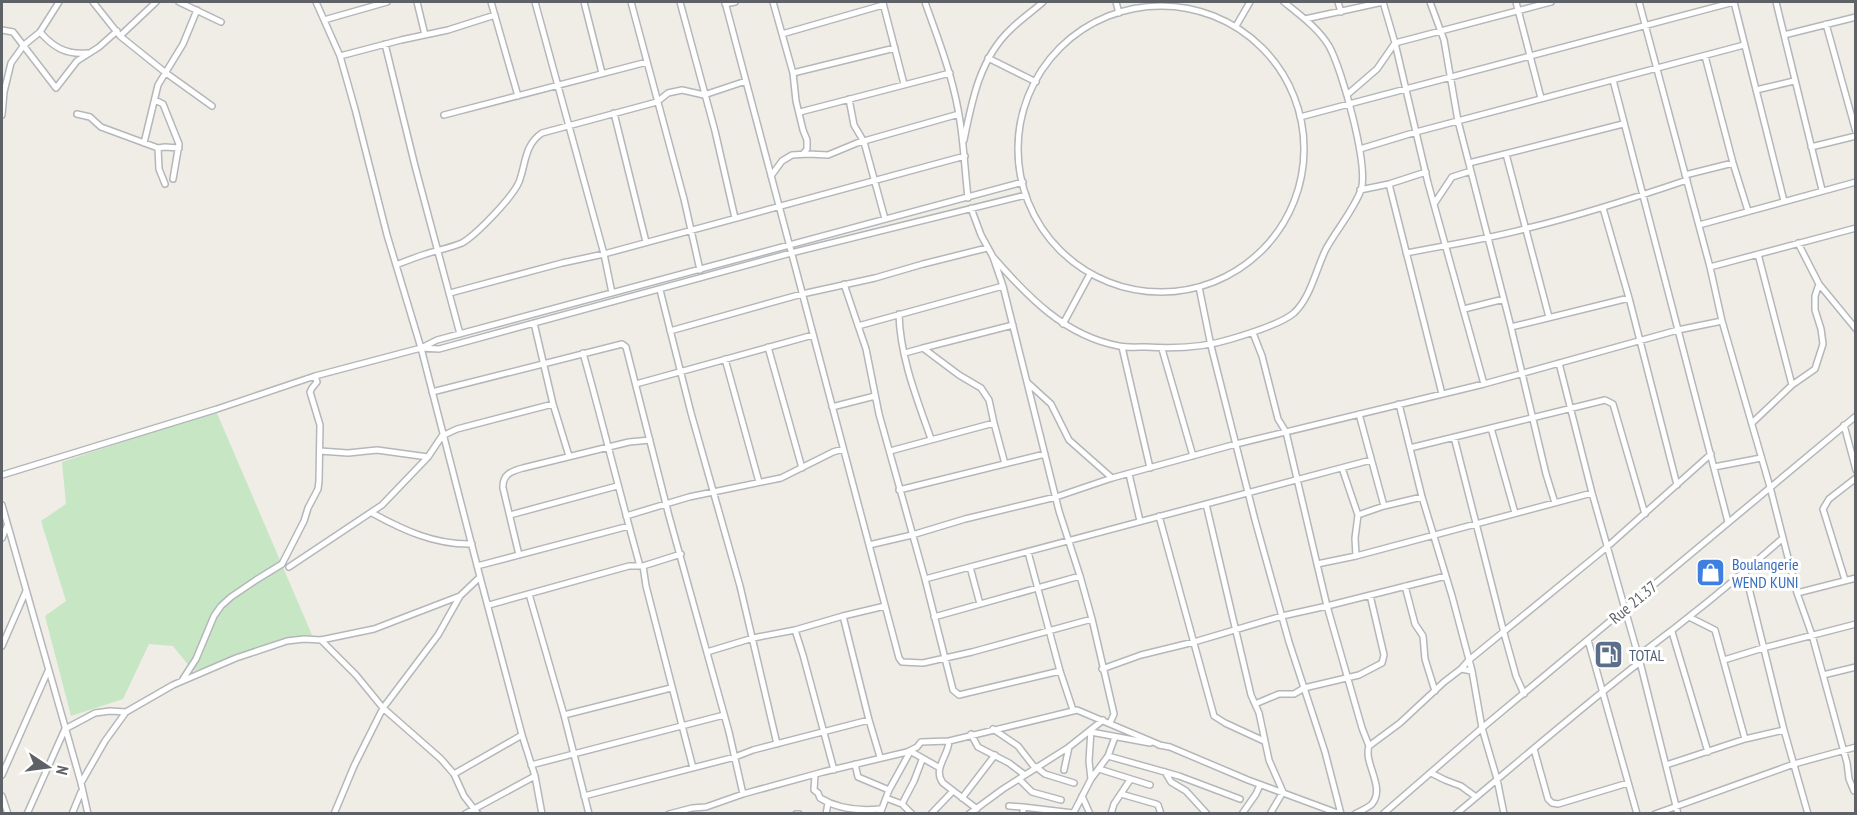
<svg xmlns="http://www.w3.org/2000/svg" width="1857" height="815" font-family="'PT Sans Narrow',sans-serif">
	<rect width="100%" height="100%" fill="#f0ede7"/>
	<path fill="#c6e6c4" d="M216,411L312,635L193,671L173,646L149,644L123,699L71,716L45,616L66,601L41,521L66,504L62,462Z"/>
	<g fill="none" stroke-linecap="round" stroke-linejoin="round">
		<defs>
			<path id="minor" d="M93,2L120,36L156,2
				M179,2L221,22
				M316,2L340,56L355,109L387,235L421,348L480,577L522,735L535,776L542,814
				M417,2L425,35
				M491,2L518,96
				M535,2L604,254L612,293
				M584,2L602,73
				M631,2L684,199L700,270
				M680,2L715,131L735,218
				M725,2L899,658L902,662L923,663L972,652L1092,619
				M773,2L793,73L796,101L803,130L807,140V149L803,154
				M925,2C935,31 947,60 954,91C963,126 964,162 968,198
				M1116,2L1119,13
				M1338,2L1341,12
				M1383,2L1395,43L1428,183L1484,384
				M1430,2L1444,40L1458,121L1511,327L1546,474L1555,503
				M1516,2L1541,98
				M1639,2L1710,267L1722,321L1770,487L1797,593L1812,635L1823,675L1847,763L1849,779L1854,791H1856
				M1734,2L1784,201
				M1776,2L1822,190
				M883,3L904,84
				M725,4L735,2
				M1018 149a143 143 0 1 1 286 0a143 143 0 1 1-286 0Z
				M1305,19L1383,2
				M324,20L387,2
				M1826,24L1856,132
				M1236,26L1250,2
				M2,30L13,32L56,88L77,61L99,47L117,31
				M40,32C53,47 66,55 87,53
				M782,34L883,5
				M1784,35L1856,17
				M120,36L166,73L212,106
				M385,44L415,166L460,334
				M340,56L401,40L448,30L495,15
				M1705,56L1733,163L1748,211
				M988,58L1036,82
				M793,73L895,48
				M1613,80L1728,522
				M1756,90L1794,81
				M1348,94L1377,69L1395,43L1551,2
				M849,99L854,125L864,142L885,219
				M155,100L163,104L179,144L173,179
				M800,112L950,73
				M614,113L646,242
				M77,114L90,117L101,127L158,148L165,147L179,148
				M2,115L4,92L11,63L24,45L40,32L59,2
				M444,115L647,62
				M1300,117L1734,2
				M964,140C972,100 980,58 1011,29C1021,19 1033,11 1043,2
				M144,143L158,85L183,44L197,10
				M1811,147L1856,136
				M158,148L159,169L165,184
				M1360,149L1416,132L1744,45
				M1506,154L1549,317
				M1469,163L1623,124
				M1685,175L1733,163
				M771,176L782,161L792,155L808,154L828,155L857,143L959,114
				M1389,184L1442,394
				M1360,190L1389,184L1426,172
				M1434,204L1452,177L1471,171
				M971,208L981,235L993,257L1003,286L1059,511L1080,576L1092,619L1114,714L1110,723
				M1603,208L1629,298L1677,485
				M1699,225L1856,182
				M1798,243L1819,284L1856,329
				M1406,253C1447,245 1488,239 1528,228C1582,215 1634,198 1687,180
				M1758,254L1792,385
				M993,257C1028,297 1065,336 1119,346C1128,348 1138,347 1146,347C1176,349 1203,348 1231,339C1248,334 1281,324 1294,313C1311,297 1316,269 1326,249C1337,229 1353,211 1361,190C1369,166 1342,69 1329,46C1318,28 1300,15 1284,2
				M396,265C406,261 416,257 426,254C438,250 450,248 462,243C476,235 512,198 519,182C526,164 524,145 542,133L657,102L668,93L682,90L704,95L746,81
				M1710,267L1856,228
				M844,284L866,349L879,414L925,579L953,690L959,695L1060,671
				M1199,287L1211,346L1255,520L1289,642L1325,752L1341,814
				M660,290L691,413L740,586L777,744
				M450,293L562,263L604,254L965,156
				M1464,309L1504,299
				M899,314C900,357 917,399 931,439
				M534,323L553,404L569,456
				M1063,324L1090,274
				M858,326L1003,286
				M1511,327L1629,298
				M670,331L802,294L875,278L923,264L987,248
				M1253,333L1262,356L1278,419L1286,432L1317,564
				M768,347L802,468
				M1122,347L1150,468
				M422,348L439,349L791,253L1026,195
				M923,348L1013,325
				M1162,349L1193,456
				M583,353C603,424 620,495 640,566
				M905,353L923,348L959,375L981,388L989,400L994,423
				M725,359L759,482
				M1559,363L1592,493L1640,662L1678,814
				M1028,383L1051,404L1069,440L1112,478
				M636,384L813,335
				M432,392L622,344L626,347L669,516L729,732L743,794
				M1399,404L1422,497L1452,596L1472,671L1482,728L1497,779L1504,814
				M832,407L875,396
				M1359,414L1384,506
				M1752,423L1792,385L1815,369L1823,344L1821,329L1815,310V296L1819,284
				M1844,425L1856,470
				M1491,428L1515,513
				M1454,437L1504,633L1516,676L1524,694
				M1410,448L1605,400L1613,404L1645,514
				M320,451L348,453L377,450L428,457
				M890,451L994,423L1005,464
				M1714,467L1761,458
				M1342,468L1358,515L1355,538L1356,556
				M1129,474L1140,521
				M2,475L217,409L315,376L421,348L437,340L1023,182
				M899,490L1045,454
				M1206,504L1251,695L1259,713L1269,760L1283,792L1270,814
				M2,505L81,783L88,814
				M372,513C403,530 435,545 472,544
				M510,515L617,486
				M1358,515L1384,506L1422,497
				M626,516L689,497L781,478L833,452L843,449
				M1159,516L1214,716L1225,723L1264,741
				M2,538L7,526
				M869,545L912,535L965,519L1056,497L1112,478L1236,444L1484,384L1678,330L1722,321
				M1028,552L1060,671L1073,710
				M519,555L503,488C502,474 512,471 523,468L629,442L650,440
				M477,566L629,526
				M643,566L646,586L693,768
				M289,567L382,505L428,457L442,436L457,429L553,404
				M970,567L980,604
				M1745,572L1784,730L1808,814
				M925,579L1371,460
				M1845,580L1823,509L1829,499L1856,478
				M1405,586L1415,624L1423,636L1425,659L1435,691
				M1797,593L1856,578
				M529,594L564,715L589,814
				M489,605L629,566H643L681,554
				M843,616L869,720
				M934,617L1080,576
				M1689,617L1715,630L1745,739
				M795,630L803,655L834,770
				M1672,632L1708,752
				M321,640L356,675L383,708L441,759L454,774L464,796L478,814
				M1588,640L1637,814
				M2,646L26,591
				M707,652L753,638L795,630L843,616L885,606
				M1638,656C1688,619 1737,579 1783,538
				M1724,660L1763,648L1856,624
				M1102,669L1141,655L1194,642L1282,616L1327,606L1317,564L1356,556L1592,493
				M1461,669L1469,660L1607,547L1711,454
				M1823,675L1856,667
				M183,679L196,659L214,616L221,606L231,597L256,580L282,564L304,521L308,508L318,489L319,481L320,425L310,392L312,388L317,382L315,376
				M1255,704L1279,694H1294L1304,688L1359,675L1382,663L1384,655L1370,595
				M564,715L671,688
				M993,729L1018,746L1035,768
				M1091,732L1150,743
				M971,734L978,747L1009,763L1025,775
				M949,741C949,755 932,769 943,783L977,809
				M1159,745L1170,747L1248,780L1340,814
				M1369,746L1362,728L1327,606L1446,576
				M1534,749L1548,799L1552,803L1558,804L1628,783
				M910,751L940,768
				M1108,756L1179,776L1240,799
				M855,764L858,777L889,790
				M531,765L724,715
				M1666,765L1745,739L1784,730
				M1036,767L1045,774L1074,783
				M1099,769L1150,785
				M1064,770L1069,747
				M1165,772L1171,782L1186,791L1207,814
				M1431,773L1445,780L1461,786L1476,797
				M454,774L522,735
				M2,775L48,671
				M815,775L814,790L818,793L820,798C838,809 860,811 880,809
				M1019,779L1032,792L1061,800
				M1091,779L1108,756L1115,737
				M81,783L105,741L126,712L173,685L236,658L287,641L304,639L321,640L374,629L460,596
				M1121,794L1156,804L1158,805L1161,814
				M2,796L8,814
				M584,796L735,757L753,750L869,720L880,757
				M1082,796L1090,814
				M886,798L902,804
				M962,798L995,755
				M1009,806L1023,807V814
				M1023,807L1073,813
				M27,814L65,729L95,713L110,711L126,712
				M72,814L81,792
				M334,814L354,766L383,708L438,635L460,596L480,577
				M465,814L535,776
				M669,814L692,808L706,807L743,794L823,772L907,752L917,747L921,742L949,741L1077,710L1160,745
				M796,814H799
				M826,814L828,803
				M880,814L889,790L910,752
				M912,814L902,804L914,781L922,760
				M931,814L953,791
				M969,814L1003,789L1069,747L1103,720
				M1073,814L1091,779L1089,761L1091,730
				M1111,814L1114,804L1130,780
				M1242,814L1256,794L1260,785
				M1355,814C1360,811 1368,808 1372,804C1386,787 1363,763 1369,746L1400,723L1444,682L1461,669L1472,671
				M1383,814L1482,728L1856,416
				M1456,814C1517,763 1577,711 1640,662
				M1655,814L1794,764L1856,747"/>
		</defs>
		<use href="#minor" stroke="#b4b7ba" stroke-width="8"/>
		<use href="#minor" stroke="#fff" stroke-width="5"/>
	</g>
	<defs>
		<symbol id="shop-square" viewBox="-11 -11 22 22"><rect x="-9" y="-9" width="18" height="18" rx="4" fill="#3f7fe0" stroke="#fff"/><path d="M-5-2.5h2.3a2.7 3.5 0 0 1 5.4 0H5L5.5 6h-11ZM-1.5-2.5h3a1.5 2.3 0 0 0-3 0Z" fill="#fff"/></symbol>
		<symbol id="fuel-square" viewBox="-11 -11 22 22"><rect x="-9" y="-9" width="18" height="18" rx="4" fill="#5c6f8a" stroke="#fff"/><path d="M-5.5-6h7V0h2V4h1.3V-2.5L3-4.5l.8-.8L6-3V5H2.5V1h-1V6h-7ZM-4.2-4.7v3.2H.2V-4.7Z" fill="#fff"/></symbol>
	</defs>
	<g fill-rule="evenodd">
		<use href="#shop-square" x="1694" y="556" width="33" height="33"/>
		<use href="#fuel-square" x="1592" y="638" width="33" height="33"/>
	</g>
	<g text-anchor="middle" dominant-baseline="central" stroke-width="6" stroke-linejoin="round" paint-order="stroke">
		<g font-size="16" fill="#366cbe" stroke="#fff" text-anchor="start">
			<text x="1732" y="564">Boulangerie<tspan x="1732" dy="18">WEND KUNI</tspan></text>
		</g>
		<g font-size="16" fill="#5e6266" stroke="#fff">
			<text transform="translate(1633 602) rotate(-40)">Rue 21.37</text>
		</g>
		<g font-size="16" fill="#4e5e75" stroke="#fff" text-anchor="start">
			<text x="1629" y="655">TOTAL</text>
		</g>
	</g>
	<rect width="1857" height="815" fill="none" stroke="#5e6266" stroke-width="6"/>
	<g transform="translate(48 767) rotate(103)" stroke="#ffffff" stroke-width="4.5" paint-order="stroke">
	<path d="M0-4.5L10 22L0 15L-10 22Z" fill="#5e6266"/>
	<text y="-9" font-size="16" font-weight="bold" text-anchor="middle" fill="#5e6266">N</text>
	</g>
</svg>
